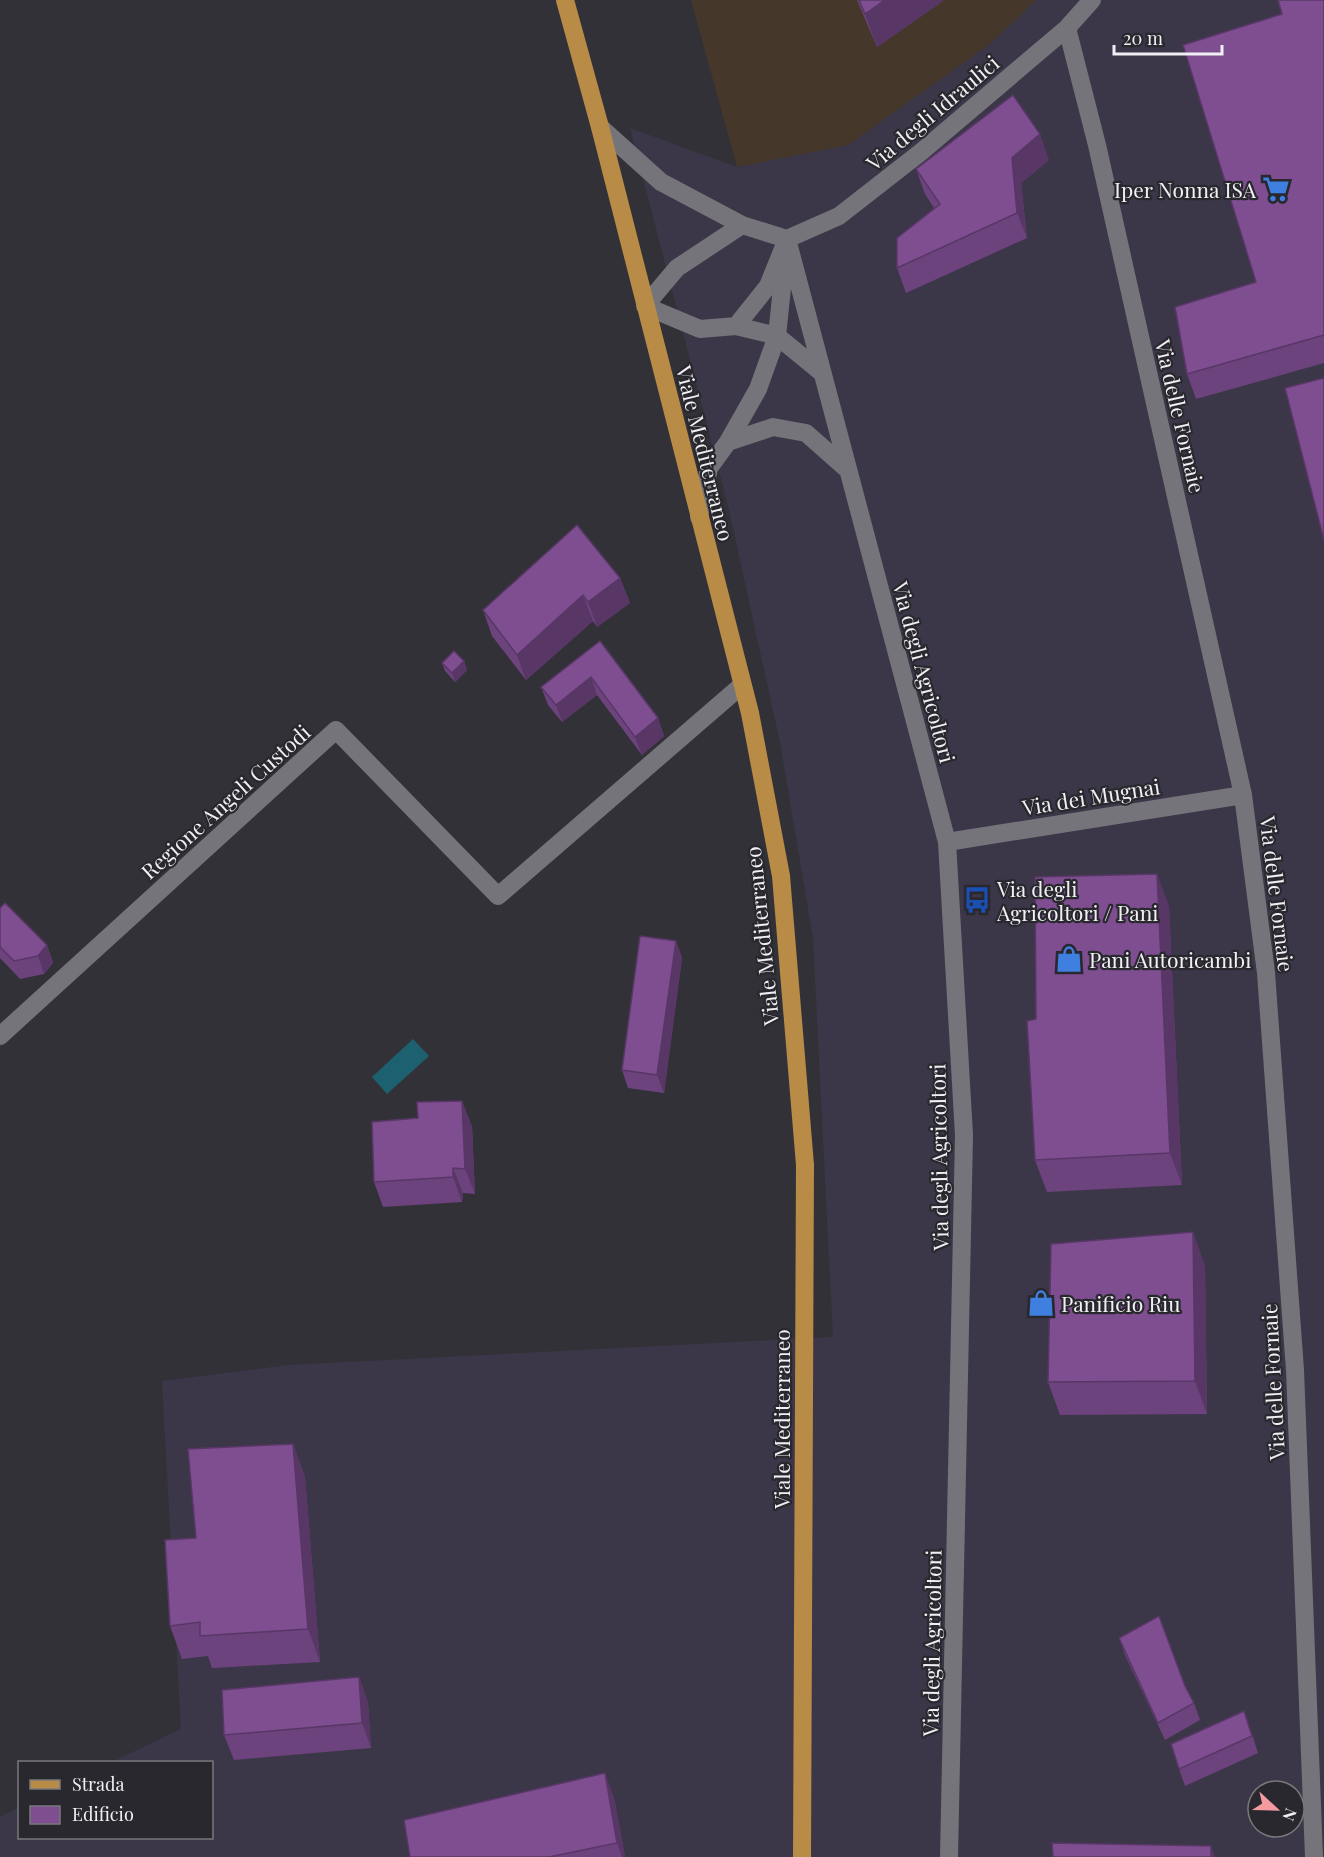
<svg xmlns="http://www.w3.org/2000/svg" width="1324" height="1857" font-family="'Playfair Display',serif">
	<rect width="100%" height="100%" fill="#333138"/>
	<path fill="#3c3748" fill-rule="evenodd" d="M1036,0H1324V1857H0V1817L19,1807L20,1838H212V1762H112L181,1729L162,1381L289,1365L833,1337L813,938L780,742L729,510L630,128L737,167L848,145L991,43ZM1258,1791H1294V1827H1258Z"/>
	<path fill="#45382a" d="M691,0H1036L991,43L848,145L737,167Z"/>
	<path fill="#1d6070" d="M413,1039L429,1056L387,1094L372,1077Z"/>
	<g fill="none" stroke-linecap="round" stroke-linejoin="round">
		<path stroke="#76747b" stroke-width="18" d="M1067,28L1097,145L1243,795L1266,973L1295,1370L1314,1857
			M600,127L661,182L742,225L787,239L839,216L921,152L1067,28L1092,0
			M742,225L677,268L645,306L700,329L736,326L768,286L787,239
			M787,239L947,842L964,1135L949,1857
			M736,326L777,336L821,372
			M728,442L758,389L777,336L785,259
			M699,517L709,468L728,442L773,427L806,433L848,470
			M947,842L1243,795
			M0,1036L336,730L498,896L742,685"/>
		<path stroke="#b88b46" stroke-width="18" d="M565,0L600,127L750,713L781,876L805,1165L802,1857"/>
	</g>
	<path fill="#6c437d" d="M857,0H942L943,1L877,47Z
		M1324,0V363L1196,399L1187,374L1256,282Z
		M1049,160L1021,183L1027,238L906,293L897,268L934,208L925,194L916,169Z
		M620,578L630,603L597,627L593,621L526,680L492,636L483,610Z
		M600,641L658,718L664,736L642,755L597,695L562,722L548,705L541,687Z
		M464,661L467,670L455,682L445,671L442,663Z
		M1169,906L1182,1185L1047,1192L1035,1160L1036,1019Z
		M0,908L47,945L53,963L44,974L20,979L0,958Z
		M676,941L682,958L664,1093L628,1088L622,1070Z
		M472,1126L475,1194L463,1193L462,1202L383,1207L374,1182Z
		M1205,1265L1207,1414L1060,1415L1048,1382Z
		M293,1444L305,1477L320,1662L212,1668L208,1656L182,1659L170,1626L196,1538Z
		M1119,1638L1185,1686L1194,1703L1200,1720L1165,1740L1125,1655Z
		M359,1677L368,1703L371,1748L234,1760L224,1735Z
		M1250,1728L1258,1753L1185,1786L1179,1769Z
		M614,1798L625,1857H410Z"/>
	<path fill="#583766" d="M885,0H942L943,1L877,47L865,14Z
		M1040,134L1049,160L1021,183L1027,238L1017,213L1012,158Z
		M620,578L630,603L597,627L588,602Z
		M583,595L593,621L526,680L517,655Z
		M464,661L467,670L455,682L452,673Z
		M591,677L597,695L562,722L556,705Z
		M658,718L664,736L642,755L635,737Z
		M1157,874L1169,906L1182,1185L1170,1153Z
		M676,941L682,958L664,1093L657,1075Z
		M47,945L53,963L44,974L38,956Z
		M462,1101L472,1126L475,1194L465,1169Z
		M453,1168L463,1193L462,1202L453,1177Z
		M1193,1232L1205,1265L1207,1414L1195,1381Z
		M293,1444L305,1477L320,1662L308,1629Z
		M359,1677L368,1703L371,1748L362,1723Z
		M605,1773L614,1798L625,1857H622L617,1843Z
		M1211,1846L1215,1857H1211Z"/>
	<path fill="#7e4e91" stroke="#583766" stroke-width="1.5" d="M859,0H885L865,14Z
		M1278,0H1324V335L1187,374L1175,307L1256,282L1183,45L1282,14Z
		M1013,95L1040,134L1012,158L1017,213L897,268V238L940,204L916,169Z
		M1324,378V540L1285,388Z
		M577,525L620,578L588,602L583,595L517,655L483,610Z
		M600,641L658,718L635,737L591,677L556,705L541,687Z
		M454,651L464,661L452,673L442,663Z
		M1157,874L1170,1153L1035,1160L1027,1021L1036,1019L1035,877Z
		M5,903L47,945L38,956L14,961L0,947V908Z
		M640,936L676,941L657,1075L622,1070Z
		M462,1101L465,1169L453,1168V1177L374,1182L372,1122L418,1118L417,1102Z
		M1193,1232L1195,1381L1048,1382L1051,1244Z
		M293,1444L308,1629L200,1636V1622L170,1626L165,1540L196,1538L188,1449Z
		M1159,1616L1185,1686L1194,1703L1158,1723L1119,1638Z
		M359,1677L362,1723L224,1735L222,1690Z
		M1244,1711L1252,1736L1179,1769L1171,1744Z
		M605,1773L617,1843L549,1857H410L404,1820Z
		M1052,1843L1211,1846V1857H1053Z"/>
	<defs>
		<symbol id="supermarket-bare" viewBox="-9 -9 18 18"><path d="M-6-5.5h2.5l.6 2H6L4.5 2H-2.5L-4.4-4H-6ZM-1.5 3.2a1.3 1.3 0 1 0 .1 0ZM3 3.2a1.3 1.3 0 1 0 .1 0Z" fill="#3f7fe0" stroke="#29282e" stroke-width="2.5" paint-order="stroke"/></symbol>
		<symbol id="bus-bare" viewBox="-9 -9 18 18"><path d="M-5-6H5V4H4V6H2V4H-2V6H-4V4H-5ZM-3.5-4V0h7V-4ZM-3.5 1.2v1.5H-2V1.2ZM2 1.2v1.5H3.5V1.2Z" fill="#1a4fb4" stroke="#29282e" stroke-width="2.5" paint-order="stroke"/></symbol>
		<symbol id="shop-bare" viewBox="-9 -9 18 18"><path d="M-5-2.5h2.3a2.7 3.5 0 0 1 5.4 0H5L5.5 6h-11ZM-1.5-2.5h3a1.5 2.3 0 0 0-3 0Z" fill="#3f7fe0" stroke="#29282e" stroke-width="2.5" paint-order="stroke"/></symbol>
	</defs>
	<g fill-rule="evenodd">
		<use href="#supermarket-bare" x="1257" y="170" width="38" height="38"/>
		<use href="#bus-bare" x="958" y="881" width="38" height="38"/>
		<use href="#shop-bare" x="1050" y="940" width="38" height="38"/>
		<use href="#shop-bare" x="1022" y="1284" width="38" height="38"/>
	</g>
	<g text-anchor="middle" dominant-baseline="central" stroke-width="4.5" stroke-linejoin="round" paint-order="stroke">
		<g font-size="21" fill="#f0eff3" stroke="#29282e">
			<text transform="translate(932 112) rotate(-40)">Via degli Idraulici</text>
			<text transform="translate(1181 416) rotate(77)">Via delle Fornaie</text>
			<text transform="translate(706 453) rotate(76)">Viale Mediterraneo</text>
			<text transform="translate(925 672) rotate(75)">Via degli Agricoltori</text>
			<text transform="translate(1091 796) rotate(-9)">Via dei Mugnai</text>
			<text transform="translate(225 801) rotate(-42)">Regione Angeli Custodi</text>
			<text transform="translate(1278 894) rotate(83)">Via delle Fornaie</text>
			<text transform="translate(761 936) rotate(-96)">Viale Mediterraneo</text>
			<text transform="translate(938 1157) rotate(-91)">Via degli Agricoltori</text>
			<text transform="translate(1272 1382) rotate(-93)">Via delle Fornaie</text>
			<text transform="translate(781 1419) rotate(-90)">Viale Mediterraneo</text>
			<text transform="translate(931 1643) rotate(-89)">Via degli Agricoltori</text>
		</g>
		<g font-size="21" fill="#f0eff3" stroke="#29282e" text-anchor="start">
			<text x="1256" y="189" text-anchor="end">Iper Nonna ISA</text>
			<text x="997" y="888">Via degli<tspan x="997" dy="24">Agricoltori / Pani</tspan></text>
			<text x="1089" y="959">Pani Autoricambi</text>
			<text x="1061" y="1303">Panificio Riu</text>
		</g>
	</g>
	<rect x="18" y="1761" width="195" height="78" fill="#29282e" stroke="#79787d" stroke-width="1.5"/>
	<rect x="30" y="1780" width="30" height="9" fill="#b88b46" stroke="#79787d" stroke-width="1.5"/>
	<text x="72" y="1791" font-size="18" fill="#f0eff3">Strada</text>
	<rect x="30" y="1806" width="30" height="18" fill="#7e4e91" stroke="#79787d" stroke-width="1.5"/>
	<text x="72" y="1821" font-size="18" fill="#f0eff3">Edificio</text>
	<g transform="translate(1276 1809) rotate(112)"><circle r="28" fill="#29282e" stroke="#79787d" stroke-width="1.5"/>
	<path d="M0-4.5L10 22L0 15L-10 22Z" fill="#f49b9f"/>
	<text y="-9" font-size="16" font-weight="bold" text-anchor="middle" fill="#f0eff3">N</text>
	</g>
	<path d="M1114 45v9h108v-9" fill="none" stroke="#f0eff3" stroke-width="3"/>
	<text x="1123" y="45" font-size="18" fill="#f0eff3" stroke="#29282e" stroke-width="4.5" paint-order="stroke">20 m</text>
</svg>
